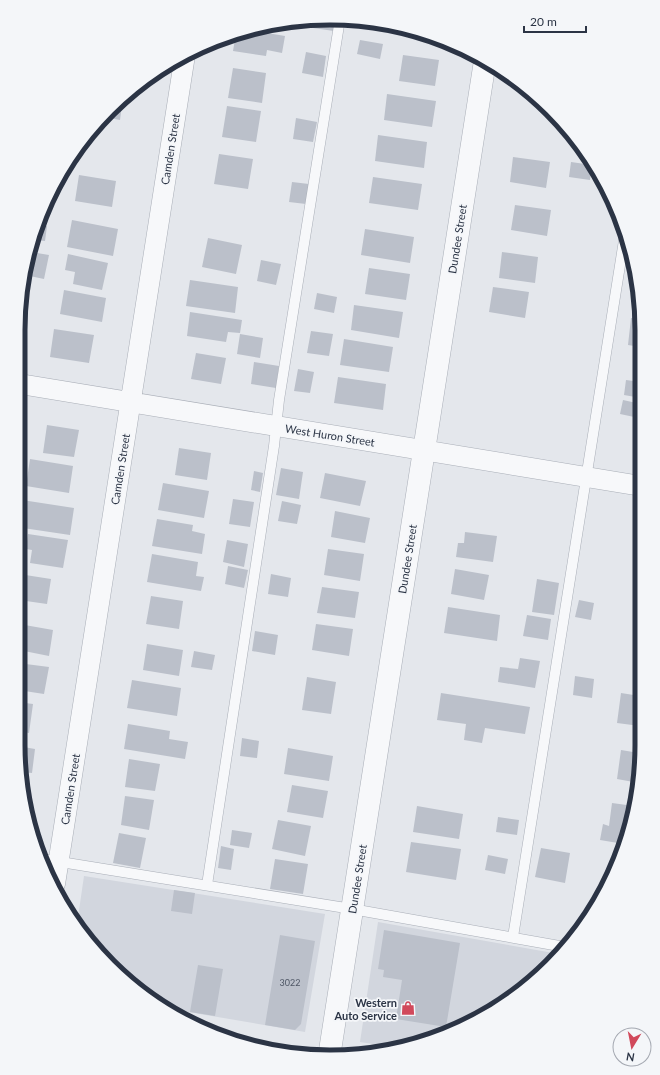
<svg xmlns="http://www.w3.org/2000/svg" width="660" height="1075" font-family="Lato,sans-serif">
	<rect width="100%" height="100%" fill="#e4e7ec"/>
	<path fill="#d2d6de" d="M84,876L325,914L305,1032L171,1009L140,993L82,935L77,924Z
		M378,922L559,954L520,993L430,1041L392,1047L360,1042Z"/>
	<path fill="#bbc0ca" d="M336,19L334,31L313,28L314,20Z
		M409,28L424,34L409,32Z
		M250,30L285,36L282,53L267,50L266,56L233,51L236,33Z
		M360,40L383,44L380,59L357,54Z
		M306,52L326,56L323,77L302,73Z
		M403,55L439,60L435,86L399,81Z
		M233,68L266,73L262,103L228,98Z
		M387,94L436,101L432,127L384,120Z
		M123,97L120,120L104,117Z
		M535,97L539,100L541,102L534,101Z
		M227,106L261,111L256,142L222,137Z
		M296,118L317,122L313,142L293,139Z
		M378,135L427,142L424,168L375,161Z
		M219,154L253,159L248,189L214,184Z
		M513,157L550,162L546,188L510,182Z
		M571,162L592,165L590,180L569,177Z
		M79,175L116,181L112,207L75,201Z
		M373,177L422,184L418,210L369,203Z
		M292,182L309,184L306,204L289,202Z
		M515,205L551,210L547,236L511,230Z
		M72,220L118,229L113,256L67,247Z
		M38,224L47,226L45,241L34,240Z
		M365,229L414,237L410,263L361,255Z
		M208,238L242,245L236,274L202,267Z
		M31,252L49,255L44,279L25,275Z
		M502,252L538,257L535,283L499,278Z
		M68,254L108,263L102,290L73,284L75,272L65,270Z
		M261,260L281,264L276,285L257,281Z
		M369,268L410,274L406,300L365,294Z
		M190,280L238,287L235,313L186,306Z
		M493,287L529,292L525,318L489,312Z
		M638,288L639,297L636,296Z
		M64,290L106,298L102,322L60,314Z
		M317,293L337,297L334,313L314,309Z
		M354,305L403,312L399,338L351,330Z
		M190,312L242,320L240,333L228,332L226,342L187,336Z
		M631,318L641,319V347L628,345Z
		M20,321H24L21,336H20Z
		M54,329L94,335L89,363L50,357Z
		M311,331L333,334L329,356L307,353Z
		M240,334L263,338L260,358L237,354Z
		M344,339L393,347L389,372L340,365Z
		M196,353L226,358L221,384L191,379Z
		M254,362L279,366L276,388L251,384Z
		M298,369L314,372L310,393L294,391Z
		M338,377L386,384L383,410L334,403Z
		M626,380L641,382V398L624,395Z
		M623,400L641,404L639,418L620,414Z
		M47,425L79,430L74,457L43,453Z
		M179,448L211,453L207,480L175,475Z
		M30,459L73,466L69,493L26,486Z
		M281,468L303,472L299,499L276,495Z
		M254,471L263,473L260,492L251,490Z
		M325,473L366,481L360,506L320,498Z
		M163,483L209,491L204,518L158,510Z
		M233,499L254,502L250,527L229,524Z
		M22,500L74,508L70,535L23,528L25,516L19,515Z
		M282,501L301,505L297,524L278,521Z
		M335,511L370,518L365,543L331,537Z
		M157,519L193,525L192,531L205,534L202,554L152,546Z
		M465,532L497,536L493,562L456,557L458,543H464Z
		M28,534L68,540L63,568L30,563L32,550L26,549Z
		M227,540L248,544L244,567L223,562Z
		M328,549L364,554L360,581L324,575Z
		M152,554L198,562L196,576L204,577L201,591L147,582Z
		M228,566L248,570L244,588L225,584Z
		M455,569L489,575L484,600L451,594Z
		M19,574L51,579L47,604L19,600Z
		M271,574L291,578L288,597L268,594Z
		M537,579L559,583L554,615L532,612Z
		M322,587L359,592L355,618L317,613Z
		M151,596L183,601L179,629L146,624Z
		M579,600L594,603L591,620L575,617Z
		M448,607L500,615L497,641L444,633Z
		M527,615L551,619L548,640L523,636Z
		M19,624L53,630L49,656L19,650Z
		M316,624L353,629L349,656L312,650Z
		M255,631L278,635L275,655L252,651Z
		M639,640H640V670L634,669Z
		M147,644L183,650L179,676L143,670Z
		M194,651L215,655L212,670L191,667Z
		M520,658L540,661L535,688L498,682L500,667L518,669Z
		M18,663L49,667L44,694L18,690Z
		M575,676L594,679L592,698L573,695Z
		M307,677L336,682L331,714L302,710Z
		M132,680L181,688L177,716L127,708Z
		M441,693L530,707L525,734L485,728L482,743L464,740L466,724L437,720Z
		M621,693L640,696V726L617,723Z
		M18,702L33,704L29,733L18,731Z
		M128,724L170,731L169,739L188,742L185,759L124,749Z
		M242,738L259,741L257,758L240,756Z
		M18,746L35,749L32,773L22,772Z
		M288,748L333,756L329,781L284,774Z
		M621,750L639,753V783L617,779Z
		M129,759L160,764L155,791L125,787Z
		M24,783L29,784L27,798Z
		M292,785L328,791L323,818L287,812Z
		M125,796L154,800L149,830L121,825Z
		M612,803L634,806L624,844L600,840L603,824L609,826Z
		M417,806L463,814L459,839L413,832Z
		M498,817L519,820L517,835L496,832Z
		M278,820L311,826L305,856L272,849Z
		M232,830L252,833L249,848L230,845Z
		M119,833L146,838L140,868L113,863Z
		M411,842L461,849L456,880L406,872Z
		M221,846L234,849L231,870L218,868Z
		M541,848L570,853L565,883L535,877Z
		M616,850L622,851L618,864L611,878Z
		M488,855L508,859L505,874L485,870Z
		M275,859L308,864L303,894L270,889Z
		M174,890L195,893L192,914L171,911Z
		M384,930L460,943L446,1027L396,1019L402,980L383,977L384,970L378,969Z
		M280,935L315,941L301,1024L295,1030L265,1025Z
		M90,942L98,944L97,950L92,945Z
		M198,965L223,969L215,1016L190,1012Z"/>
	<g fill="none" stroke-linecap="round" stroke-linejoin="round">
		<defs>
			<path id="service" d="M42,859L352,909L565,947
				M207,885L274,446L279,400L340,19
				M513,937L625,234"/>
			<path id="minor" d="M20,384L641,486
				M55,884L185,55"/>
			<path id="tertiary" d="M329,1057L485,61"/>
		</defs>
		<use href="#service" stroke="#a9aeb7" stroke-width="11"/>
		<use href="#minor" stroke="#a9aeb7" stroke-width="21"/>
		<use href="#tertiary" stroke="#a9aeb7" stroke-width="23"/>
		<use href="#service" stroke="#f7f8fa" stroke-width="10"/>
		<use href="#minor" stroke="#f7f8fa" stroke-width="20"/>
		<use href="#tertiary" stroke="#f7f8fa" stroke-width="22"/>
	</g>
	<defs>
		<symbol id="shop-bare" viewBox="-9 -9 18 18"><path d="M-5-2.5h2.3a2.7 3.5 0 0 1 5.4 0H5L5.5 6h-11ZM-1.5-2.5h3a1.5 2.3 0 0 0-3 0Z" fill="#d1495b" stroke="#f4f6f9" stroke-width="2.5" paint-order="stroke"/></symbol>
	</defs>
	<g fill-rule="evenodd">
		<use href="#shop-bare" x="398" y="998" width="20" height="20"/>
	</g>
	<g text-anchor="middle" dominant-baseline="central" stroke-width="3.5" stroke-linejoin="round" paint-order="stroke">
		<g font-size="9" fill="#4f5766">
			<text x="290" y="982">3022</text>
		</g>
		<g font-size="11" fill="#2b3445" stroke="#f4f6f9">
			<text transform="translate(170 149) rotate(-81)">Camden Street</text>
			<text transform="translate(457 239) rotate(-81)">Dundee Street</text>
			<text transform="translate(330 435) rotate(9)">West Huron Street</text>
			<text transform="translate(120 469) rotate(-81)">Camden Street</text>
			<text transform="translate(407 559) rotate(-81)">Dundee Street</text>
			<text transform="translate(70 789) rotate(-81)">Camden Street</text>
			<text transform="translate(357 879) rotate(-81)">Dundee Street</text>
		</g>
		<g font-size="11" font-weight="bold" fill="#2b3445" stroke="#f4f6f9" text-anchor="end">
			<text x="397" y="1002">Western<tspan x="397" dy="13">Auto Service</tspan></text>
		</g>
	</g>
	<path d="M0 0H660V1075H0ZM330 25H330A305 305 0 0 1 635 330V745A305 305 0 0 1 330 1050H330A305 305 0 0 1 25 745V330A305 305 0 0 1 330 25Z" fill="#f4f6f9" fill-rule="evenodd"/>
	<path fill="none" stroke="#2b3445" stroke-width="5" d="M330 25H330A305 305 0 0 1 635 330V745A305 305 0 0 1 330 1050H330A305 305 0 0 1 25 745V330A305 305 0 0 1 330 25Z"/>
	<g transform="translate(632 1047) rotate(190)"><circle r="19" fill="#f4f6f9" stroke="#a4a8b1"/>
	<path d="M0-3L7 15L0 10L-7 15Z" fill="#d1495b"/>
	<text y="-6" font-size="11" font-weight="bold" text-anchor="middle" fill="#2b3445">N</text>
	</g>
	<path d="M524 26v6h62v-6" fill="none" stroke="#2b3445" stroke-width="2"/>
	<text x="530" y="26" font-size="12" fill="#2b3445" stroke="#f4f6f9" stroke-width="3" paint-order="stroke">20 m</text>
</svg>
